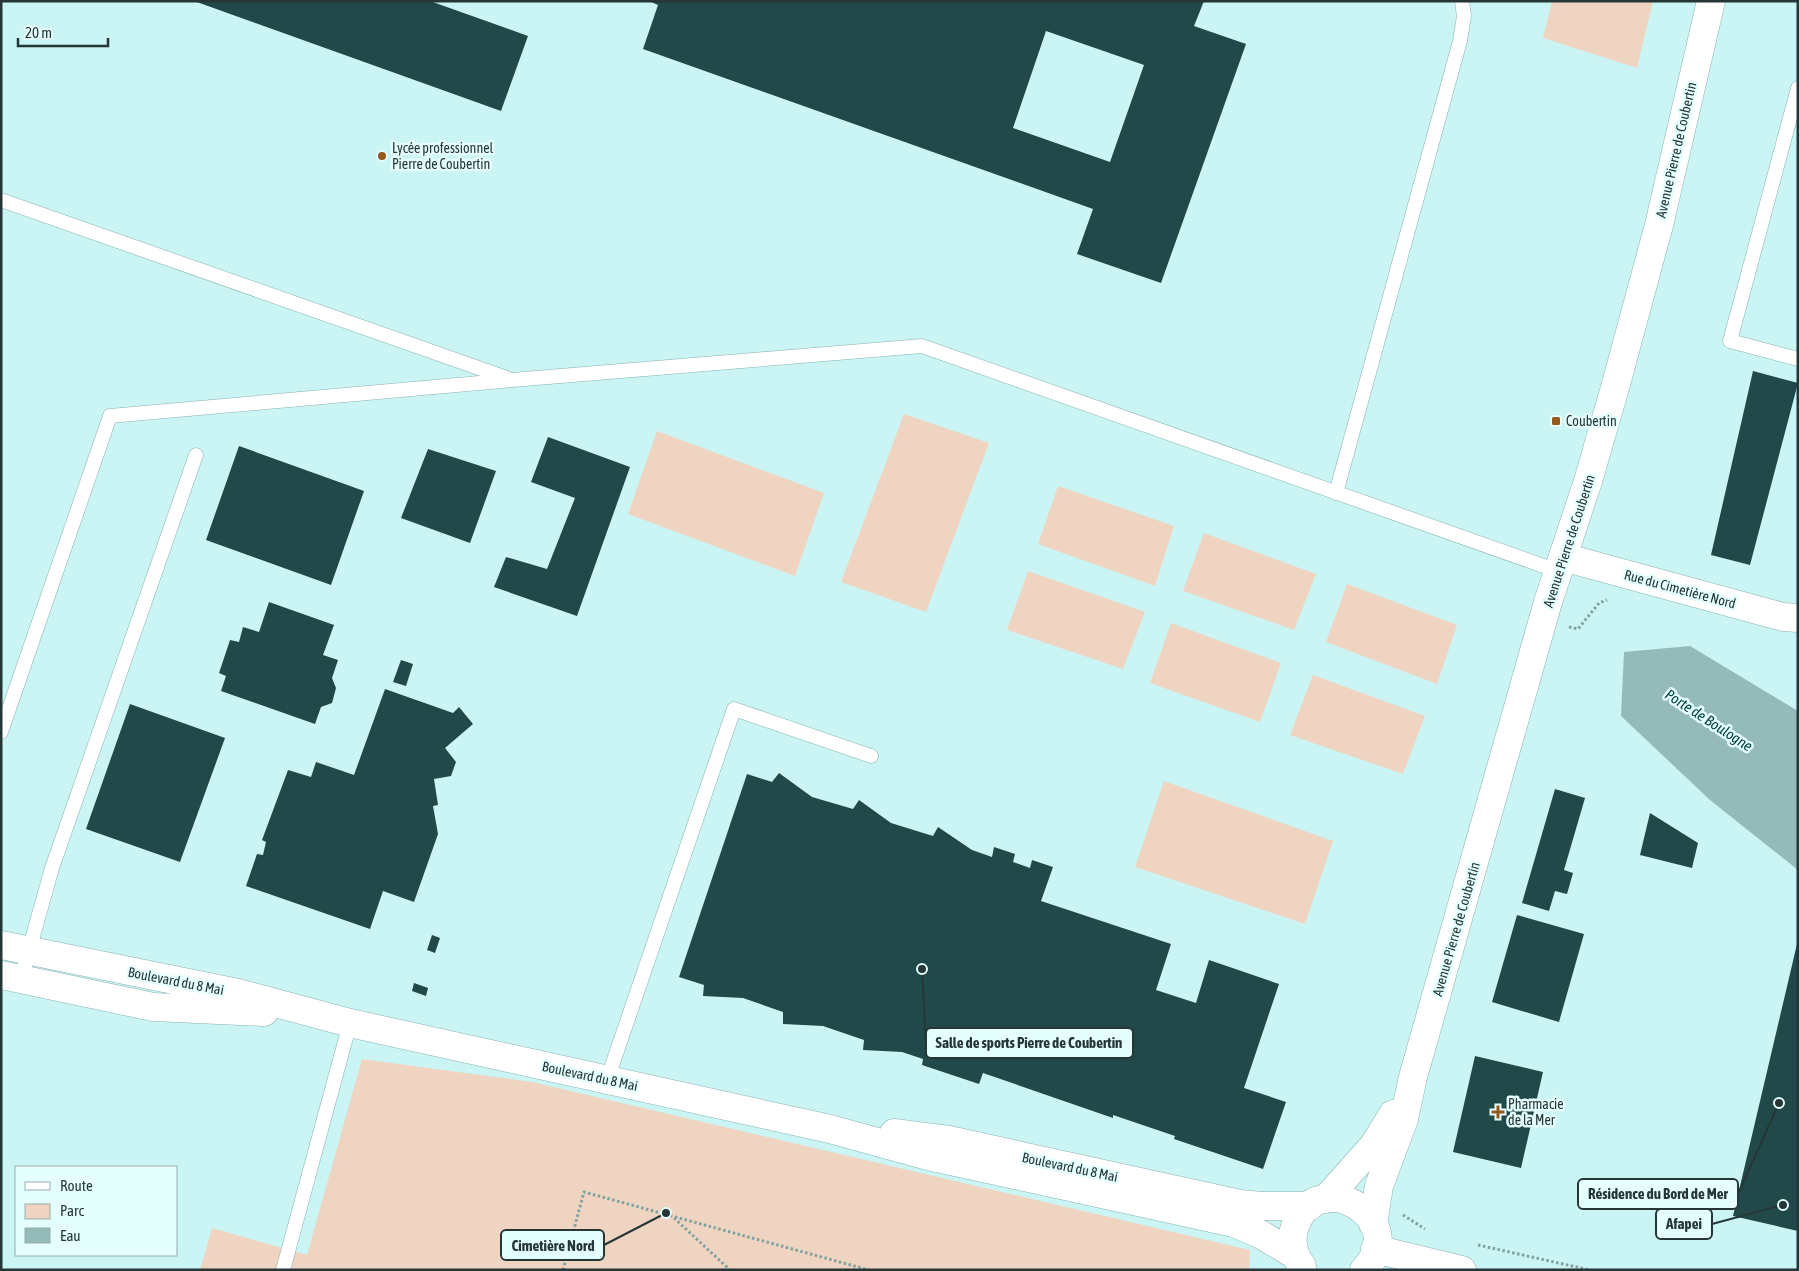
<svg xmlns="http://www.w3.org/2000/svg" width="1799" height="1271" font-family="'Asap Condensed',sans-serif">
	<rect width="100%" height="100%" fill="#caf5f4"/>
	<path fill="#efd5c1" d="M1552,1H1653L1637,68L1543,38Z
		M904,414L989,443L926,612L841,582Z
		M657,431L824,493L795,576L628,514Z
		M1058,486L1174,526L1155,586L1038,544Z
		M1204,533L1316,574L1294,630L1183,591Z
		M1028,571L1145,612L1123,669L1007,630Z
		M1347,584L1457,625L1437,684L1326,642Z
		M1171,623L1281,663L1260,722L1150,683Z
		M1313,675L1425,716L1403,774L1290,735Z
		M1164,781L1333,841L1305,924L1135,867Z
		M362,1059L532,1082L1250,1250L1249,1270H200L212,1228L307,1255Z"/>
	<path fill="#94baba" d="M1690,646L1798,711V870L1710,800L1621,716L1624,652Z"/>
	<path fill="#224949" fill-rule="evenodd" d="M194,1H430L528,36L501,111Z
		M649,1H1204L1194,26L1246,44L1161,283L1077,254L1093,209L643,49L658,5ZM1046,31L1144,65L1110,162L1013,128Z
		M1753,371L1798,383L1750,565L1711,555Z
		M548,437L630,467L577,616L494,587L506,557L547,569L575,498L531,482Z
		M239,446L364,491L331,585L206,540Z
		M428,449L496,471L470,543L401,518Z
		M269,602L334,625L323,655L338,660L332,678L336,688L332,703L321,707L315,724L221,691L226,676L219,673L230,640L239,642L243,627L259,632Z
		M401,660L413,664L406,686L393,682Z
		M385,689L453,713L459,707L473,724L445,748L456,762L451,776L434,779L438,805L433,806L438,834L414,902L383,891L370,929L246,886L257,854L263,855L266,842L262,840L288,770L311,777L316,762L354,775Z
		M130,704L225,738L180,862L86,829Z
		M779,773L812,797L853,809L859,800L891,823L933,836L938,827L972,850L992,857L994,847L1015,854L1013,862L1030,868L1032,860L1053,867L1041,901L1171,944L1156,990L1196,1003L1209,960L1279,984L1244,1088L1286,1102L1263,1169L1174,1139L1175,1136L1113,1115V1118L983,1073L979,1084L922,1065L923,1059L902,1052L863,1050L864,1040L823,1026L783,1024V1012L743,998L703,996L704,985L679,977L747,774L772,782Z
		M1555,789L1585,798L1564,870L1573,873L1567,894L1555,891L1549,911L1522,903Z
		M1650,813L1698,843L1692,868L1640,855Z
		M1517,915L1584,934L1559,1022L1492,1002Z
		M432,935L440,938L435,953L427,950Z
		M1797,944H1798V1231L1733,1216Z
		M414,983L428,988L426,996L412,991Z
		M1475,1056L1543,1072L1521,1168L1453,1152Z"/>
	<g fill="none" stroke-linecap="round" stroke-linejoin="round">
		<defs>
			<path id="service" d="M1798,88L1730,341L1798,359
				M1,200L507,378
				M1336,493L1460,41L1464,16L1462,1
				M1,732L110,416L512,380L922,346L1558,571
				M21,979L52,868L196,455
				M607,1080L734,709L871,756
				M283,1270L350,1023"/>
			<path id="minor" d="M1563,557L1783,617L1798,618
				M1375,1249L1462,1270"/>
			<path id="tertiary" d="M1,945L238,993L350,1023L830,1129L928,1156L1234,1223L1260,1234L1295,1255
				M1,975L153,1007L264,1012
				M894,1133L949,1140L1240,1204L1262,1206H1310
				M1326,1199L1374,1145L1393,1114
				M1373,1224L1379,1186L1404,1119L1413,1077L1548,602L1588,481L1616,384L1659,225L1711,1
				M1302,1266C1293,1254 1290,1240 1295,1226C1317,1163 1413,1219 1364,1270"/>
		</defs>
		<use href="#service" stroke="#88b1b1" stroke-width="15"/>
		<use href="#minor" stroke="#88b1b1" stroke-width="29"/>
		<use href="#tertiary" stroke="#88b1b1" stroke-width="29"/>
		<path stroke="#82a1a0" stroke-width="3" stroke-dasharray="2.5 2.5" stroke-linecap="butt" d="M1569,627L1578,629L1599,603L1607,600
			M1403,1215L1425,1229
			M674,1218L730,1270
			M1478,1245L1590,1270
			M563,1270L584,1192L869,1270"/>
		<use href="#service" stroke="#fff" stroke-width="14"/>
		<use href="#minor" stroke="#fff" stroke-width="28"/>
		<use href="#tertiary" stroke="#fff" stroke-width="28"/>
	</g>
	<g fill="#975a1d" stroke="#e5fefe" stroke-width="2">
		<circle cx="382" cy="156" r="5"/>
		<rect x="1551" y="416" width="10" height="10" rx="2.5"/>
		<path d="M1495.5 1104.5h5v5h5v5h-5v5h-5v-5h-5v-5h5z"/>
	</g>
	<g text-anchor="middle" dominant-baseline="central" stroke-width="5" stroke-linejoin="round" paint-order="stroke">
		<g font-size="14" fill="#263636" stroke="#e5fefe" text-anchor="start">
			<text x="392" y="148">Lycée professionnel<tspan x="392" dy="16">Pierre de Coubertin</tspan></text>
			<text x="1566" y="421">Coubertin</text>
			<text x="1508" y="1104">Pharmacie<tspan x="1508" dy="16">de la Mer</tspan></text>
		</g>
		<g font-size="14" fill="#263636" stroke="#e5fefe">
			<text transform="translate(1676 150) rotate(-77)">Avenue Pierre de Coubertin</text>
			<text transform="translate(1569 541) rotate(-72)">Avenue Pierre de Coubertin</text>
			<text transform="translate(1680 589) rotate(15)">Rue du Cimetière Nord</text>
			<text transform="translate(1456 929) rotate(-74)">Avenue Pierre de Coubertin</text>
			<text transform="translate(176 981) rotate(11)">Boulevard du 8 Mai</text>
			<text transform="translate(590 1076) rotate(12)">Boulevard du 8 Mai</text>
			<text transform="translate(1070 1167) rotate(12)">Boulevard du 8 Mai</text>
		</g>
		<g font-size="15" font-style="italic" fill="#074445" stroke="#e5fefe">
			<text transform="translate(1709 720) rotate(33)">Porte de Boulogne</text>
		</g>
	</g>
	<path fill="none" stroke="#263636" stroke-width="2" d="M922 969L926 1043M1779 1103L1738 1194M1783 1205L1712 1224M666 1213L604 1245"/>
	<g fill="#263636" stroke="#e5fefe" stroke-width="2">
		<circle cx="922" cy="969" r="5"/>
		<circle cx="1779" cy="1103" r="5"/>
		<circle cx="1783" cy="1205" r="5"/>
		<circle cx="666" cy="1213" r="5"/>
	</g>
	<g fill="#e5fefe" stroke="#263636" stroke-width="2">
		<rect x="926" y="1028" width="207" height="30" rx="5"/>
		<rect x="1578" y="1179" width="160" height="30" rx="5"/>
		<rect x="1656" y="1209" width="56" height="30" rx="5"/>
		<rect x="501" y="1230" width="103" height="30" rx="5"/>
	</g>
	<g font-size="15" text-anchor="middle" font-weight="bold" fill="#263636">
		<text x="1029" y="1048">Salle de sports Pierre de Coubertin</text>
		<text x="1658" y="1199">Résidence du Bord de Mer</text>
		<text x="1684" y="1229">Afapei</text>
		<text x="553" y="1251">Cimetière Nord</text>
	</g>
	<rect width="1799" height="1271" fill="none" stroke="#263636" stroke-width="5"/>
	<rect x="15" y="1166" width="162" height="90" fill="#e5fefe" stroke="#99aeae"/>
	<rect x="25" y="1182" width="25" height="8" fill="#ffffff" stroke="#99aeae"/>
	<text x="60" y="1191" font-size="15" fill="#263636">Route</text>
	<rect x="25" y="1204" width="25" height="15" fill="#efd5c1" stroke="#99aeae"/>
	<text x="60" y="1216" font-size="15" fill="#263636">Parc</text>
	<rect x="25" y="1228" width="25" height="15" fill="#94baba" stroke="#99aeae"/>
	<text x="60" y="1241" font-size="15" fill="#263636">Eau</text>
	<path d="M18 38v8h90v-8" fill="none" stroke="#263636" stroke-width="2.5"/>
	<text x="25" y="38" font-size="15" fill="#263636" stroke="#e5fefe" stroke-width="4" paint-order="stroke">20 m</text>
</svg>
